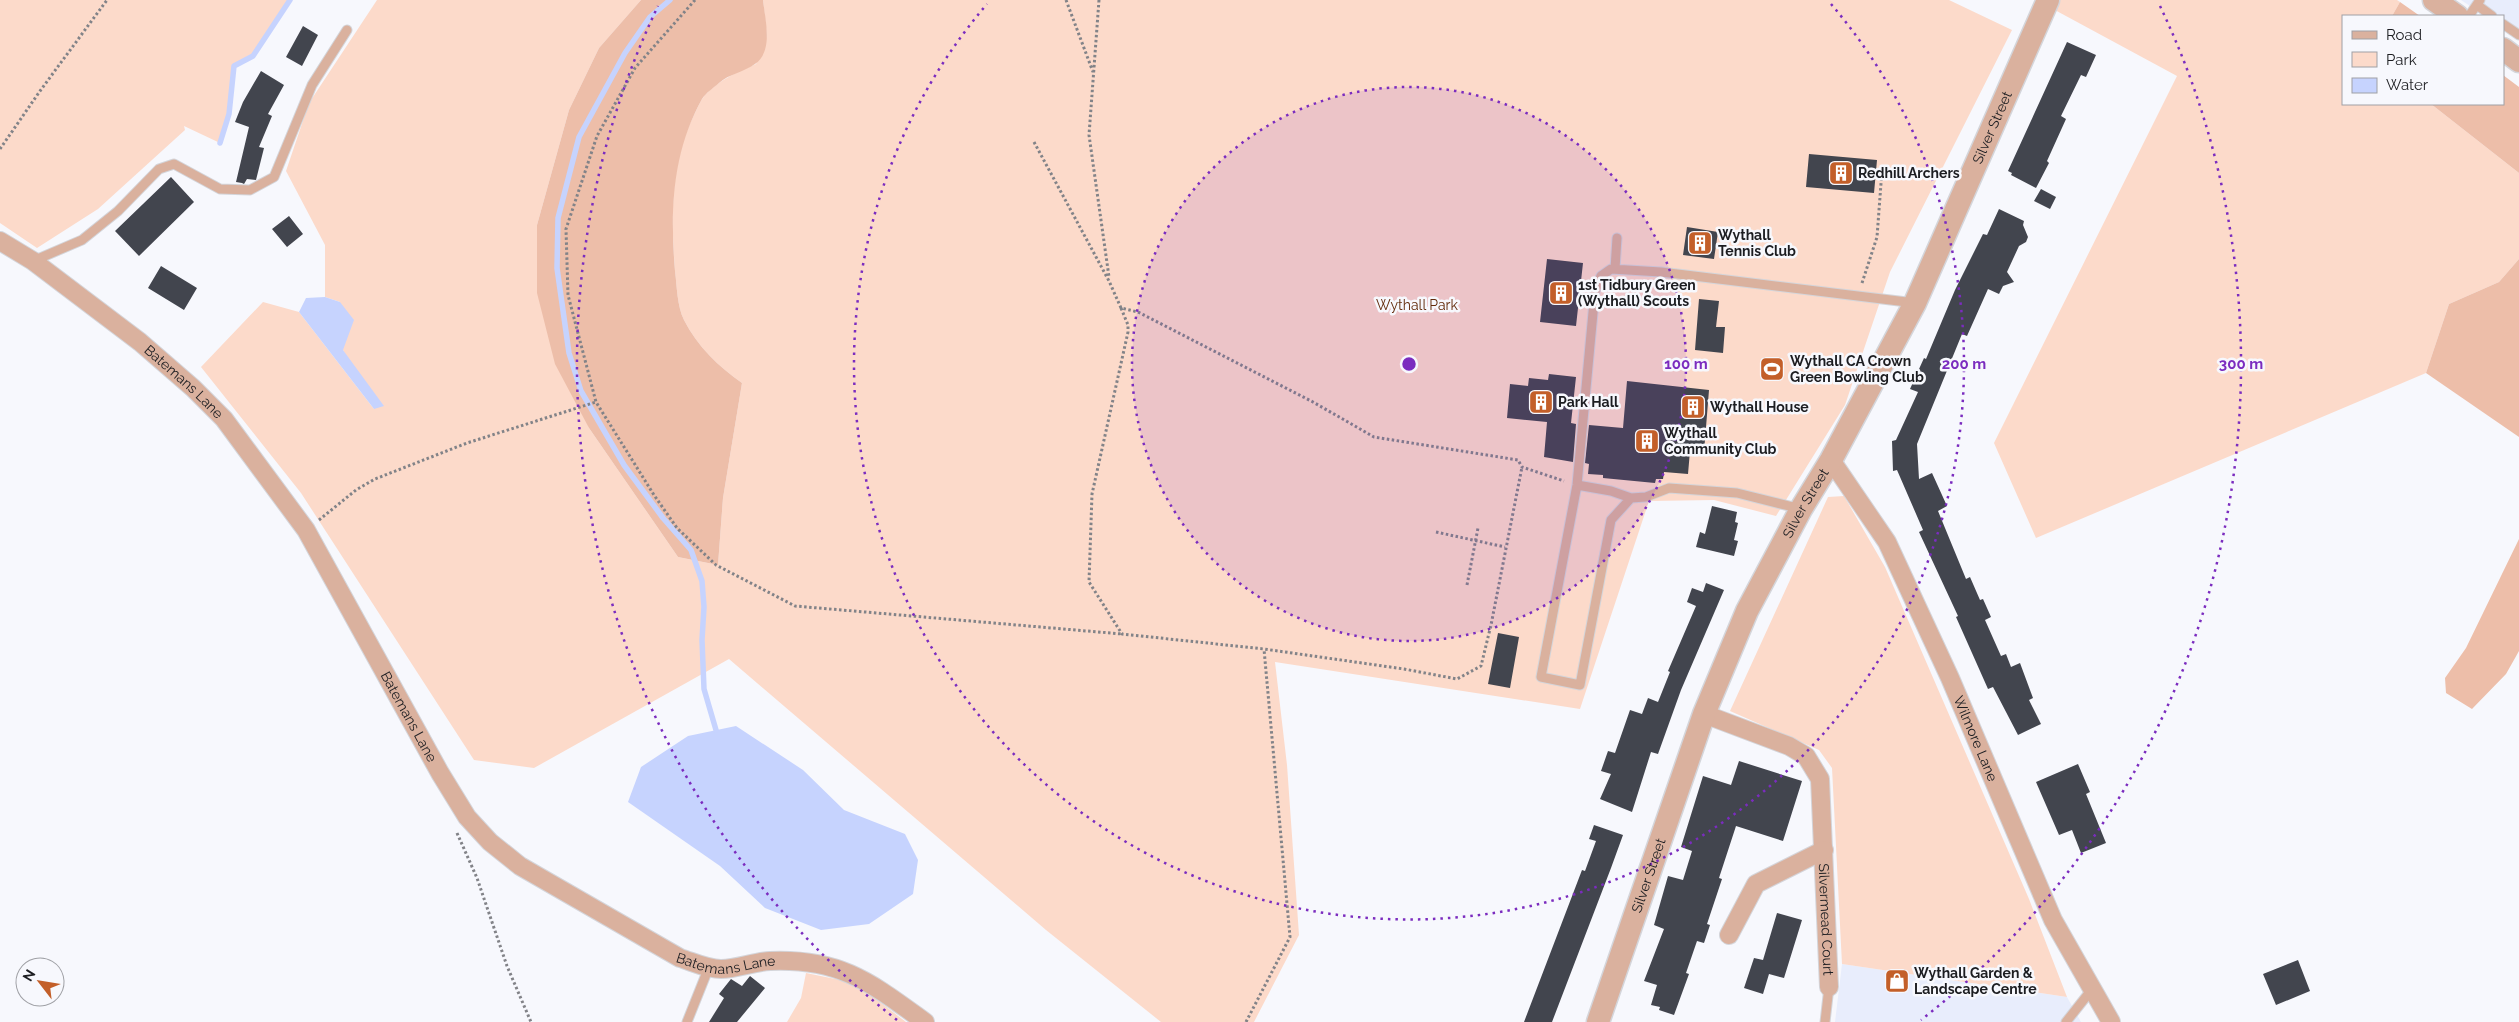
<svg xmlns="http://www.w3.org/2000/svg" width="2519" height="1022" font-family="Raleway,sans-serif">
	<rect width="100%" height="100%" fill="#f7f8fd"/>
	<path fill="#e8edfc" d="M2461,0H2519V40L2503,29V16H2485Z
		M1842,964L2067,997L2081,1022H1835Z"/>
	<path fill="#fcdaca" d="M0,0H290L253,56L234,66L229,114L220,143L184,126L185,130L98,209L37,248L0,223Z
		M377,0H641L599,48L569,110L537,225L589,428L678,557L718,565L723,498L742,383C719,367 697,346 684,320C677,306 677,286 675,271C671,219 670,163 694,115C697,109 700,101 705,95C719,80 737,72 756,64L767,36L763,0H1949L2012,30L1890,272L1845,405L1776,516L1714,500L1649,501L1580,709L1275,662L1287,765L1299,935L1254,1022H1161L1046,930L729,659L534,768L474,760L301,493L201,367L263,302L299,312L374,409L343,350L340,302L325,297V245L286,171L309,103Z
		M2058,0H2397L2400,2L2392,16H2343V104H2431L2519,173V259L2499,282L2449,304L2426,373L2036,538L1994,443L2177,76L2053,9Z
		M1844,496L1885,567L2029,899L2067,997L1842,964L1832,768L1819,750L1730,711L1828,497Z
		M806,973L855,983L906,1022H787L801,998Z"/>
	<path fill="#edbea9" d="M641,0H763C765,19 774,51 755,64C744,72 729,74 719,83C713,88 706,93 702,99C672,153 670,211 675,271C677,286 677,306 684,320C697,346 719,367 742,383L723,498L718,565L678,557L589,428L555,364L537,293V225L569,110L599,48Z
		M2400,2L2420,16H2392Z
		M2503,75L2519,87V173L2431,104H2503Z
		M2519,259V437L2426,373L2449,304L2499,282Z
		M2519,539V651L2506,674L2472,709L2446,693L2445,678L2466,648Z"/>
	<path fill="#c6d3fe" d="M325,297L340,302L354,320L343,350L384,406L374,409L299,312L306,298Z
		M736,726L803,770L844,810L905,834L918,860L913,894L869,924L821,930L765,908L720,866L628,802L641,767L688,736Z"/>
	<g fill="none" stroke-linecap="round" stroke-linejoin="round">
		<path stroke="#c6d3fe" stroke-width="5.5" d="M670,0L650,17L625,53L579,137L558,218L557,268L569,353L581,391L624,465L663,518L691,550L702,581L704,607L702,640L704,689L716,730
			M220,143L229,114L234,66L253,56L290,0"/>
	</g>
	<path fill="#42454e" d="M303,26L318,35L302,66L286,57Z
		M2067,42L2096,55L2086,77L2081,75L2061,116L2066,119L2047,161L2049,163L2036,188L2011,175L2012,173L2008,171Z
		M261,71L284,85L268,114L272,116L259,147L264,148L256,180L247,179L244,184L242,183L236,182L249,127L235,122L243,102Z
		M1809,154L1877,160L1874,193L1806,187Z
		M171,177L194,202L139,256L115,231Z
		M2041,189L2056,197L2050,209L2034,201Z
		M1999,209L2024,221L2023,225L2028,237L2026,242L2019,246L2007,272L2014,282L2003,286L1999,294L1988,289L1967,336L1962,334L1917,444L1919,479L1932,473L1947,506L1938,511L1966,579L1970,577L1980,600L1983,599L1991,617L1985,620L2001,656L2006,654L2011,667L2020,663L2030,690L2033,698L2029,700L2041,724L2018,735L1993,687L1988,689L1956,617L1958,616L1919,532L1923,530L1897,470L1893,471L1892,441L1896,440L1918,392L1910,389L1924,358L1926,359L1955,290L1983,234L1987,235Z
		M289,216L303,234L287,247L272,229Z
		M1687,227L1718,232L1714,259L1683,255Z
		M1547,259L1583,263L1576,326L1540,322Z
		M161,266L197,288L184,310L148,288Z
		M1699,299L1719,301L1716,327H1725L1723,353L1695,350Z
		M1549,374L1576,377L1571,423L1576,424L1573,462L1544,457L1547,422L1507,418L1510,384L1528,386L1529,378L1548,380Z
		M1627,381L1709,390L1704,452L1690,451L1688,474L1664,472L1663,479H1656L1655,483L1603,478V475L1588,474L1589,464L1585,463L1589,425L1623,428Z
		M1712,506L1737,512L1735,522L1738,523L1734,540L1738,541L1734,556L1696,547L1700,532L1705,534Z
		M1706,583L1724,590L1681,690L1658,754L1651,752L1632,812L1600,799L1611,774L1601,771L1608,751L1615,753L1630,710L1642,714L1648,698L1658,702L1670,672L1668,671L1696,606L1687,602L1692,588L1703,592Z
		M1498,633L1519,637L1510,688L1488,684Z
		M1739,761L1802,781L1783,841L1736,826L1719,878L1722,879L1707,924L1710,925L1704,943L1697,941L1686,973L1689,974L1674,1015L1659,1010L1660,1007L1651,1005L1657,985L1644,981L1664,929L1654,925L1668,876L1683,880L1692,851L1681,847L1703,776L1731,785Z
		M2078,764L2090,792L2086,794L2106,843L2081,853L2072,830L2059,835L2036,782Z
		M1594,825L1623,835L1611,868L1552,1022H1524L1582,870L1585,871L1596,841L1589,839Z
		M1777,913L1802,920L1784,978L1769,974L1763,994L1744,988L1754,958L1763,960Z
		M2298,960L2310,991L2276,1005L2263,974Z
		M750,976L765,988L737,1022H709L724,998L719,994L731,979L742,986Z"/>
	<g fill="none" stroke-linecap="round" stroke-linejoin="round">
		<defs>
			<path id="service" d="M2477,5L2492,16
				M2469,16L2480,0
				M2503,24L2519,35
				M33,261L82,240L118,211L159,169L174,164L220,189L250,190L274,177L312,85L347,30
				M1615,269L1617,238
				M1577,485L1611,491L1631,498L1646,497L1669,488L1737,493L1801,509
				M1631,498L1611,520L1580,685L1541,677L1577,485L1595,291L1601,276L1611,269L1661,272L1915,303
				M687,1022L709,967
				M1825,1022L1829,987
				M2066,1022L2093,988"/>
			<g id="minor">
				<path id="s1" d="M0,241L33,261L140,342L193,388L224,419L306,530L440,773L467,817L490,842L520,866L680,958C693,962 707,969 721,969C737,969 753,962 770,961C841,958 871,983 925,1022"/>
				<path id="s2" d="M1831,460L1887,542L1950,678L2053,920L2111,1022"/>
				<path id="s3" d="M1704,714L1789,746L1806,756L1820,779L1829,987"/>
				<path d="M1729,935L1756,884L1824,850"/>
			</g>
			<g id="tertiary">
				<path d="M2434,0L2457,16"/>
				<path d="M2503,49L2519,61"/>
				<path id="s4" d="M1598,1022L1704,714L1747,611L1801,509L1831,460L1915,303L2048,0"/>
			</g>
		</defs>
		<use href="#service" stroke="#d4d5da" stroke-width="11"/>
		<use href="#minor" stroke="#d4d5da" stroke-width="20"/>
		<use href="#tertiary" stroke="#d4d5da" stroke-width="25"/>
		<path stroke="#828388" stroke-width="3" stroke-dasharray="2.5 2.5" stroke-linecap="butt" d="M695,0L635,68L597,136L566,229L568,295L596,402L654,495L677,528L716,565L795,606L1122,634
			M1066,0L1093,72
			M1099,0L1089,135L1109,277
			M1034,142L1109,281L1121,308L1138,312L1313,402L1374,437L1518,460L1522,467L1564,481
			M0,149L40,91L107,0
			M1862,283L1877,237L1882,170
			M1121,308L1128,325V332L1092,494L1089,582L1122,634L1264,649L1404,669L1457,679L1481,666L1491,625L1522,467
			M319,520L356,490L375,479L467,443L596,402
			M1436,532L1505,547
			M1467,585L1478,528
			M457,833L477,878L507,966L531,1022
			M1246,1022L1290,937L1264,649"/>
		<use href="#service" stroke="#dab19e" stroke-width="9"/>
		<use href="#minor" stroke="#dab19e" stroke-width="18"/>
		<use href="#tertiary" stroke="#dab19e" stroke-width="22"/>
	</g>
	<circle cx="1409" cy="364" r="277" fill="#7b2cbf" fill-opacity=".12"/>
	<g fill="none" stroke="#7b2cbf" stroke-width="2.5" stroke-dasharray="2.5 5">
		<circle cx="1409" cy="364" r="277"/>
		<path d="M1831 4A555 555 0 1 1 987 4"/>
		<path d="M897 1020A832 832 0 0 1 658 6M2160 6A832 832 0 0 1 1921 1020"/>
	</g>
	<defs>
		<symbol id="building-square" viewBox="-11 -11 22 22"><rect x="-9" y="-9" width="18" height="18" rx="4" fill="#c35f29" stroke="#f7f8fd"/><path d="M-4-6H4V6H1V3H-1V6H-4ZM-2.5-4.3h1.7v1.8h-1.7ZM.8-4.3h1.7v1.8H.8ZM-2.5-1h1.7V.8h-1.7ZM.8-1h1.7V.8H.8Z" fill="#fff"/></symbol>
		<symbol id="stadium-square" viewBox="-11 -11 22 22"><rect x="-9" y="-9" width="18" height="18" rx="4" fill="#c35f29" stroke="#f7f8fd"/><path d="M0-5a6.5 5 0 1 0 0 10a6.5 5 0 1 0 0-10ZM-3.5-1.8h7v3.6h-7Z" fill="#fff"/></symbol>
		<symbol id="shop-square" viewBox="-11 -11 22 22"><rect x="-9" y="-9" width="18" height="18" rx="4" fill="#c35f29" stroke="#f7f8fd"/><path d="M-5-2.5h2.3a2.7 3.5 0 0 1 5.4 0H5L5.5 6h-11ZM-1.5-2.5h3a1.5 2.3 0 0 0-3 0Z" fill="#fff"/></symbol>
	</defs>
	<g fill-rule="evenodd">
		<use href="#building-square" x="1827" y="159" width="28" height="28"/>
		<use href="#building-square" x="1686" y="229" width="28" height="28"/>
		<use href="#building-square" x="1547" y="279" width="28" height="28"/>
		<use href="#stadium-square" x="1758" y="355" width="28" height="28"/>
		<use href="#building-square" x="1527" y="388" width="28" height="28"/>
		<use href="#building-square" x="1679" y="393" width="28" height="28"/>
		<use href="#building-square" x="1633" y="427" width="28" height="28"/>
		<use href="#shop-square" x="1883" y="967" width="28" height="28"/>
	</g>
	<g text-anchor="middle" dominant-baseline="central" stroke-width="5" stroke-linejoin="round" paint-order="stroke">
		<g font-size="14" fill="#1c1d21" stroke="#f7f8fd">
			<text stroke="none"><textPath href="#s4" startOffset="980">Silver Street</textPath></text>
			<text stroke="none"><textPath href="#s1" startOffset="232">Batemans Lane</textPath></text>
			<text stroke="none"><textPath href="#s4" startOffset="560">Silver Street</textPath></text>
			<text stroke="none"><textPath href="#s1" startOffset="638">Batemans Lane</textPath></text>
			<text stroke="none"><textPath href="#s2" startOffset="315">Wilmore Lane</textPath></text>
			<text stroke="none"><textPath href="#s4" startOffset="155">Silver Street</textPath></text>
			<text stroke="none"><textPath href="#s3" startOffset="278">Silvermead Court</textPath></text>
			<text stroke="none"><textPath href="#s1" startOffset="1058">Batemans Lane</textPath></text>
		</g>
		<g font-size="14" font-weight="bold" fill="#1c1d21" stroke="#f7f8fd" text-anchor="start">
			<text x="1858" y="173">Redhill Archers</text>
			<text x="1718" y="235">Wythall<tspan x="1718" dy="16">Tennis Club</tspan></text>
			<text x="1578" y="285">1st Tidbury Green<tspan x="1578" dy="16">(Wythall) Scouts</tspan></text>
			<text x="1790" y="361">Wythall CA Crown<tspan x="1790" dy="16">Green Bowling Club</tspan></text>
			<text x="1558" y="402">Park Hall</text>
			<text x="1710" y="407">Wythall House</text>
			<text x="1664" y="433">Wythall<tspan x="1664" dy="16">Community Club</tspan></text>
			<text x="1914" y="973">Wythall Garden &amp;<tspan x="1914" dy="16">Landscape Centre</tspan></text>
		</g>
		<g font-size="14" fill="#622a0a" stroke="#f7f8fd">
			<text x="1417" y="305">Wythall Park</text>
		</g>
	</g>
	<circle cx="1409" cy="364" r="8" fill="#7b2cbf" stroke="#f7f8fd" stroke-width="2.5"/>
	<g font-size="15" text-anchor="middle" font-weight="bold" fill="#7b2cbf" stroke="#f7f8fd" stroke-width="5" stroke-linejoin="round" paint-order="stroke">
		<text x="1686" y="369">100 m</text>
		<text x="1964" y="369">200 m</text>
		<text x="2241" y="369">300 m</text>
	</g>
	<rect x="2342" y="15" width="162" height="90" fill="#f7f8fd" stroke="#9fa0a5"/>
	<rect x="2352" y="31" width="25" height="8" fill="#dab19e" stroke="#9fa0a5"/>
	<text x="2386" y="40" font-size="15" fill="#1c1d21">Road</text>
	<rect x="2352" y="52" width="25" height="15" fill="#fcdaca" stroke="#9fa0a5"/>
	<text x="2386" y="65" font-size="15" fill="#1c1d21">Park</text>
	<rect x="2352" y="78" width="25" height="15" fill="#c6d3fe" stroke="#9fa0a5"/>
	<text x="2386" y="90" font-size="15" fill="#1c1d21">Water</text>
	<g transform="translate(40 982) rotate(301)"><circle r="24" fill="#f7f8fd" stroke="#9fa0a5"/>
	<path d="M0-4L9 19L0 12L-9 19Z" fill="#c35f29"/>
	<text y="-8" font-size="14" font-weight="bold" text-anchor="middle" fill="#1c1d21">N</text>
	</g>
</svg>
